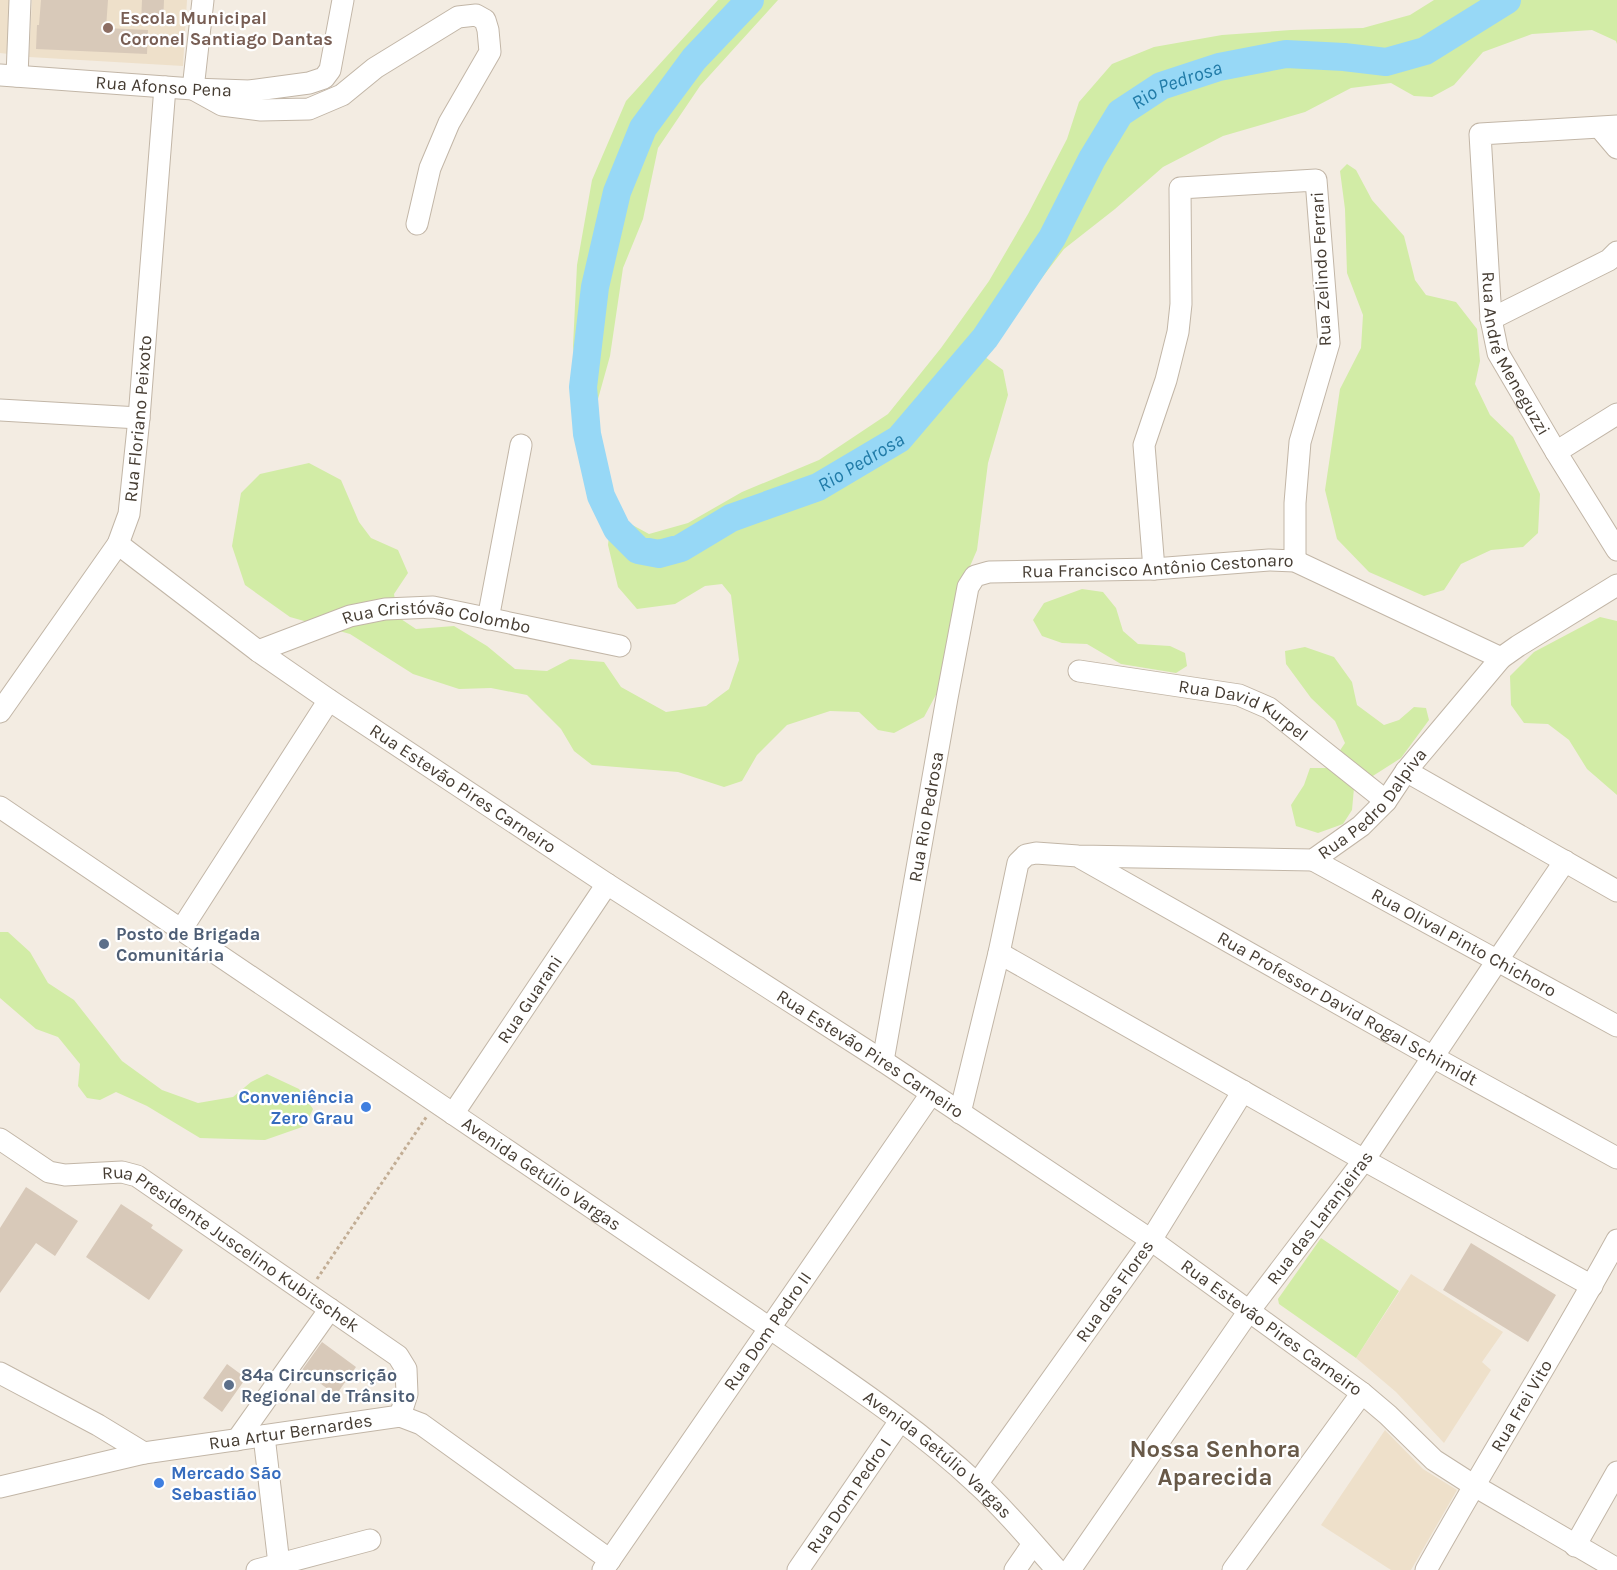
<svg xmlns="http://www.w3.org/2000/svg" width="1617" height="1570" font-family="Karla,sans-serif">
	<rect width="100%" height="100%" fill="#f3ece2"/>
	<path fill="#eee0ca" d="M0,0H11L9,54L0,53Z
		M32,0H187L183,66L29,57Z
		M1411,1274L1503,1332L1482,1362L1491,1370L1444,1443L1396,1392L1356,1358Z
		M1385,1430L1423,1469L1457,1490L1411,1570H1391L1321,1525Z"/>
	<path fill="#d2eca6" d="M718,0H778L700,86L658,148L643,219L623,268L610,356L598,399L590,406L578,393L573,346L577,265L592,180L626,101Z
		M1434,0H1617V44L1616,41L1592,30L1532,34L1483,52L1454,85L1432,97L1414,96L1391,83L1351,88L1305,112L1223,136L1163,167L1115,209L1064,249L1011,318L986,346L985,357L1003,370L1008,395L988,463L977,550L961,587L938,691L924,717L894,733L878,730L859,712L830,711L787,725L757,755L742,781L724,787L678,772L592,765L574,751L561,729L527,695L491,688L459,689L413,674L350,634L290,617L245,585L232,546L241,493L260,474L309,463L341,480L359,522L371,538L398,550L408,573L394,594L398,617L416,629L454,626L487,646L515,669L547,671L570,659L604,662L621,687L666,712L706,706L729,689L739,660L731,595L722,584L705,586L675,604L637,609L618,587L608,545L610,527L625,521L649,534L688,523L742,492L819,460L888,414L941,348L989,281L1028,214L1067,139L1079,102L1112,64L1154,47L1222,35L1291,30L1363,28L1410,15Z
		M1347,164L1356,170L1372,200L1404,236L1415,280L1426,295L1456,302L1477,329L1480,361L1475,384L1490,415L1513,437L1540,494L1538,533L1523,547L1491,550L1461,564L1444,590L1424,596L1369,572L1337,539L1325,490L1340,389L1361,348L1363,315L1347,273L1345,209L1340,171Z
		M1082,589L1103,592L1116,608L1123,631L1138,644L1170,646L1185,653L1187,666L1176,673L1121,664L1087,644L1062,643L1042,636L1033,620L1044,603Z
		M1600,617L1617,621V795L1587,769L1569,740L1548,724L1524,723L1511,705L1510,676L1534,652Z
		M1305,647L1334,657L1352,682L1357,705L1384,725L1399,720L1414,707L1426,708L1429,720L1401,758L1354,788L1352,810L1343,824L1318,833L1296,826L1291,805L1304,785L1310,768H1328L1345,743L1335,721L1311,698L1286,664L1285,651Z
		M0,932H8L30,952L48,983L74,1000L122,1061L162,1090L198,1103L233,1097L251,1082L267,1074L299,1089L313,1109L305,1126L265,1140L200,1138L147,1106L116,1092L100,1100L87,1098L78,1086L80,1064L58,1037L36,1029L0,998Z
		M1321,1238L1399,1291L1356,1358L1279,1304L1278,1299Z"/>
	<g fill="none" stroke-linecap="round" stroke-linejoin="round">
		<path stroke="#97d8f6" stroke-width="28" id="s1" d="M750,0L694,59L643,128L617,192L595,287L583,387L587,434L601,496L617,529L638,550L659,554L681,548L731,518L818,487L899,439L985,338L1052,238L1092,159L1120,113L1161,86L1219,67L1286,54L1344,57L1386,62L1425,51L1507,0"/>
	</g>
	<path fill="#d8c9b9" d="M41,0H108L106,28L148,30L147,54L36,49L37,25H39Z
		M142,0H164L163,25L141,23Z
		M26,1187L78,1221L55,1256L36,1243L0,1293V1228Z
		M121,1204L153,1225L151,1228L183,1250L149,1300L86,1257Z
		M1471,1243L1556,1295L1528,1342L1443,1290Z
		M322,1342L356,1367L336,1395L302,1370Z
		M227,1364L246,1378L222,1412L203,1398Z"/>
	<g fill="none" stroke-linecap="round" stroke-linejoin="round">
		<defs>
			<g id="minor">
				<path d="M203,0L193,89L222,105L261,110L309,109L342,95L375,68L458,17L476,15L485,20L488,30L490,52L449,123L430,168L417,224"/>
				<path id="s2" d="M0,75L193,89L249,91L309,83L324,78L330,70L343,0"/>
				<path d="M17,76L20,0"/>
				<path id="s3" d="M1617,126L1480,134L1491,319L1498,353L1556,452L1617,550"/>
				<path d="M1600,128L1617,148"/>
				<path d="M1491,319L1609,260L1617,252"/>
				<path d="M0,410L139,418"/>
				<path d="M1556,452L1617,414"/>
				<path id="s4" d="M118,544L258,651L329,700L607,884L883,1061L1151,1240L1362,1393L1388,1415L1434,1460L1473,1485L1617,1569"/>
				<path d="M1154,569L1144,445L1166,380L1178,332L1181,304L1180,188L1316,180L1329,343L1300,442L1295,503V561"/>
				<path d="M488,619L521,445"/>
				<path id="s5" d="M258,651L350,616L385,609L433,607L620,646"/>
				<path id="s6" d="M1079,671L1239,695L1269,708L1386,801"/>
				<path id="s7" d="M0,712L118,544L129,514L139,418L165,87"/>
				<path d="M1406,771L1617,891"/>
				<path id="s8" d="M0,807L771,1329C841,1378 913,1424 976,1483C1005,1509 1031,1541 1057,1570"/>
				<path id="s9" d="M1081,858L1433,1057L1617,1158"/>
				<path id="s10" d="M1313,860L1617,1026"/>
				<path d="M181,930L329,700"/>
				<path d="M999,953L1364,1160L1592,1286"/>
				<path id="s11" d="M883,1061L947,698L968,587L975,576L989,572L1154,569L1269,560L1295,561L1501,658"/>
				<path id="s12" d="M960,1113L999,953L1018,863L1026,855L1036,853L1078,856L1313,860L1361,826L1386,801L1406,771L1501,658L1518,646L1617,585"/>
				<path id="s13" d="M453,1114L607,884"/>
				<path id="s14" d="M0,1139L49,1172L65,1175L122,1172L137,1176L398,1356L406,1369L407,1394L400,1416"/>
				<path d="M0,1373L98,1425L144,1453"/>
				<path d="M264,1436L279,1564"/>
				<path d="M237,1440L330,1309"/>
				<path id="s15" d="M977,1484L1151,1240L1243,1091"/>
				<path id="s16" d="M0,1487L144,1453L400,1416L421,1424L610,1560"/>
				<path d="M1575,1546L1617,1472"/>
				<path d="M257,1570L370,1540"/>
				<path id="s17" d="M603,1570L931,1094"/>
				<path id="s18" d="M798,1570L900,1421"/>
				<path d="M1015,1570L1033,1544"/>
				<path id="s19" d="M1070,1570L1249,1311L1364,1160L1497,961L1565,861"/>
				<path d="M1233,1570L1362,1393"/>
				<path id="s20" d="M1426,1570C1488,1459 1556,1351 1617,1240"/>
			</g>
		</defs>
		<use href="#minor" stroke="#c2b6a7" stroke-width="23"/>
		<path stroke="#c2ad94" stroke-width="3" stroke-dasharray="3 3" stroke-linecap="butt" d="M317,1279L427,1116"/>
		<use href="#minor" stroke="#fff" stroke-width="21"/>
	</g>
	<circle fill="#8d6e63" stroke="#fff" stroke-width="2" cx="108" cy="28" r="6"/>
	<g fill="#5c6f8a" stroke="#fff" stroke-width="2">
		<circle cx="104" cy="944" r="6"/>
		<circle cx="229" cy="1385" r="6"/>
	</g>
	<g fill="#3f7fe0" stroke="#fff" stroke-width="2">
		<circle cx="366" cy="1107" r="6"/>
		<circle cx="159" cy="1483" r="6"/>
	</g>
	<g text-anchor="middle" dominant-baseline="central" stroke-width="4.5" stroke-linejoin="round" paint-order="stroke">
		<g font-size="18" font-weight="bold" fill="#785e54" stroke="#fff" text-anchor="start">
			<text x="120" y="18">Escola Municipal<tspan x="120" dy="21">Coronel Santiago Dantas</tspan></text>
		</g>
		<g font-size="18" fill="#453c32" stroke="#fff">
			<text stroke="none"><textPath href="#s2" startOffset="164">Rua Afonso Pena</textPath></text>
			<text transform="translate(1321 269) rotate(-93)">Rua Zelindo Ferrari</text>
			<text stroke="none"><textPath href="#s3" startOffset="363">Rua André Meneguzzi</textPath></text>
			<text stroke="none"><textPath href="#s7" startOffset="333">Rua Floriano Peixoto</textPath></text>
			<text stroke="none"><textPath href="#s11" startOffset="678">Rua Francisco Antônio Cestonaro</textPath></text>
			<text stroke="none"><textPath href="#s5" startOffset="186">Rua Cristóvão Colombo</textPath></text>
			<text stroke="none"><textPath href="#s6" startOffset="171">Rua David Kurpel</textPath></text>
			<text stroke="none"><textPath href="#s4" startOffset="423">Rua Estevão Pires Carneiro</textPath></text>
			<text stroke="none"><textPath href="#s12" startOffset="638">Rua Pedro Dalpiva</textPath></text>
			<text stroke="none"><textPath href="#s11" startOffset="248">Rua Rio Pedrosa</textPath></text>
			<text stroke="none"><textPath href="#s10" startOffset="172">Rua Olival Pinto Chichoro</textPath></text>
			<text stroke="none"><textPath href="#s13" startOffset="138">Rua Guarani</textPath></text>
			<text stroke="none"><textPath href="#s9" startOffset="306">Rua Professor David Rogal Schimidt</textPath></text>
			<text stroke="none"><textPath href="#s4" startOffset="909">Rua Estevão Pires Carneiro</textPath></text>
			<text stroke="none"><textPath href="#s8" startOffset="654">Avenida Getúlio Vargas</textPath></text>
			<text stroke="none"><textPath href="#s19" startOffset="432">Rua das Laranjeiras</textPath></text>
			<text stroke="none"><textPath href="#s14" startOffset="264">Rua Presidente Juscelino Kubitschek</textPath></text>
			<text stroke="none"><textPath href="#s15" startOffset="237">Rua das Flores</textPath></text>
			<text stroke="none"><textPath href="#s4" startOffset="1395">Rua Estevão Pires Carneiro</textPath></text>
			<text stroke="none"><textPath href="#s17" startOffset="290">Rua Dom Pedro II</textPath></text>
			<text stroke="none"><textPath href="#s20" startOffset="190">Rua Frei Vito</textPath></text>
			<text stroke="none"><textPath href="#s16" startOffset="296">Rua Artur Bernardes</textPath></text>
			<text stroke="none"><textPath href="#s8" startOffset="1140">Avenida Getúlio Vargas</textPath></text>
			<text stroke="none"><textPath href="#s18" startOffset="90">Rua Dom Pedro I</textPath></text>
		</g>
		<g font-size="18" font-weight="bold" fill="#4e5e75" stroke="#fff" text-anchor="start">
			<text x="116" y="934">Posto de Brigada<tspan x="116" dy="21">Comunitária</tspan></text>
			<text x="241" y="1375">84ª Circunscrição<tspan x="241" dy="21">Regional de Trânsito</tspan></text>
		</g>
		<g font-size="18" font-weight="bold" fill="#366cbe" stroke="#fff" text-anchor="end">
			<text x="354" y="1097">Conveniência<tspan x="354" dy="21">Zero Grau</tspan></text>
			<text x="171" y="1473" text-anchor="start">Mercado São<tspan x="171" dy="21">Sebastião</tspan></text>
		</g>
		<g font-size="20" font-style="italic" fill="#207ba8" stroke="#fff">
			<text stroke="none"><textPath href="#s1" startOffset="1360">Rio Pedrosa</textPath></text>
			<text stroke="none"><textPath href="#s1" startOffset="856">Rio Pedrosa</textPath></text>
		</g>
		<g font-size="24" font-weight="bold" fill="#685948" stroke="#fff">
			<text x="1215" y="1449">Nossa Senhora<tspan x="1215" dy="28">Aparecida</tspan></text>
		</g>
	</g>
</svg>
